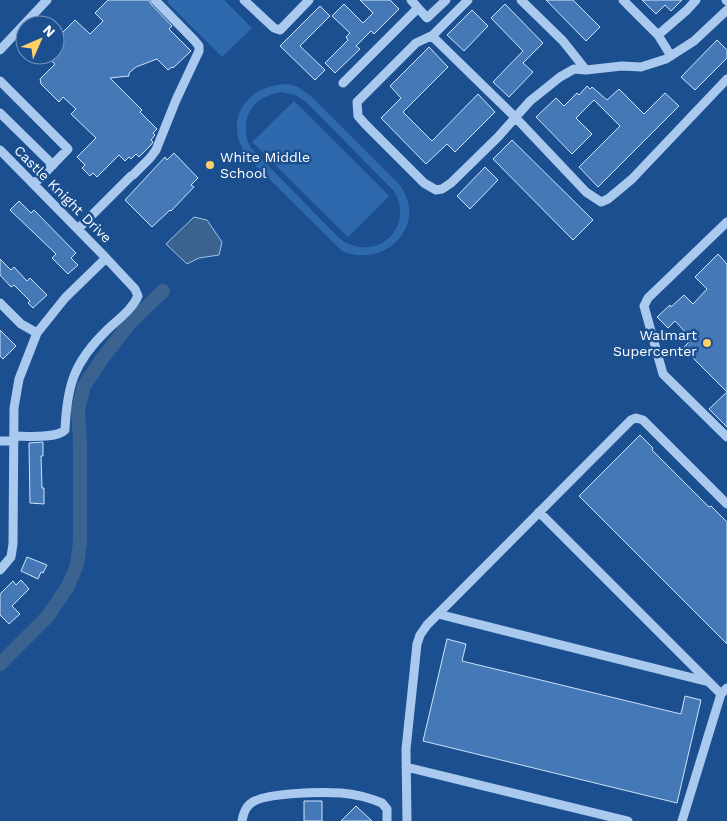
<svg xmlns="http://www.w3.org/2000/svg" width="727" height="821" font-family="'Work Sans',sans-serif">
	<rect width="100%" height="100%" fill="#1b4f8f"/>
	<path fill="#2e69ad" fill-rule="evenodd" d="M169,0H224L252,28L222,57L167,2Z
		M289,84L298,87L311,96L398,183C430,222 388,270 342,251L248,158C221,121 246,84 289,84ZM281,92L295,95L305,101L394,191C416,228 375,264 340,239L250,147C238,119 252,97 281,92Z
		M294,101L389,196L348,237L252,142Z"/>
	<path fill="#3c6290" stroke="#9cc4f0" d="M194,217L207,220L222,242L219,255L199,258L187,264L166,244Z"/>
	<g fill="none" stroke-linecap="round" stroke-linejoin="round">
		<path stroke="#3c6290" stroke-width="14" d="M0,664L48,616L68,586L77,565L80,543V442L78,410L84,386L102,359L129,324L163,291"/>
	</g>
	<path fill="#4478b7" stroke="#cfe3fa" d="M108,0H149L151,4L172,26L169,29L191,51L173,68L172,67L168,70L157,59L136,67L129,73V76L110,78L142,110L140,112L157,129L153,133L155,135L151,140L153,142L151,145L139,157L136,154L131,159L129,157L125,161L119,155L97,177L93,173L90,176L82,168L85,165L77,157L96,138L71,114L76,109L63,97L59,102L41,84L40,79L55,64L45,55H55V40L75,20L90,34L103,21L95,13Z
		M360,0H390L399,9L374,34L371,31L356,46L360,49L335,73L325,63L348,40L346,37L350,33L332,16L344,4L363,23L373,13Z
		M546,0H573L600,27L586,41Z
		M642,0H682L671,11L665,5L656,14Z
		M505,4L543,43L523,63L533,72L509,97L493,82L523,51L491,18Z
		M320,6L330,16L300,46L325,70L315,80L280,46Z
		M472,10L488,26L464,51L447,35Z
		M717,40L727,50V58L695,90L681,77Z
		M429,47L448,67L403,112L432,141L478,94L495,112L455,152L447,144L426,164L381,118L401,98L390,86Z
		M587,86L590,89L592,87L607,100L619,89L644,114L665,93L679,106L598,187L579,167L620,126L594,100L576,118L592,134L572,154L536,117L556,98L564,106L577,93L579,95Z
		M512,140L593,220L573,240L493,159Z
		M174,153L198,178L191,185L194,187L171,211L170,210L152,227L125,200L165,157L167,160Z
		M485,167L498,180L470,209L457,196Z
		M19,201L31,213L34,210L76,253L71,258L78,265L68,274L52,258L56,254L10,210Z
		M718,254L727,264V427L709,409L727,392L683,348L692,339L675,321L668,328L657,317L670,305L671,307L684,295L693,304L707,289L695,277Z
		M0,259L11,270L14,267L27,281L30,278L47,295L33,308L28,303L30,301L14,285L11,287L0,275Z
		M0,330L16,346L3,359L0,356Z
		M640,435L653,448L652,450L709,507L711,506L727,522V644L579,496Z
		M43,442V456H41L42,488H44V504L30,503L29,443Z
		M27,557L47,565L43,573L41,572L38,579L21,571Z
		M21,580L29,589L12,606L20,614L9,624L0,615V594L13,581L16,585Z
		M447,639L466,644L462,661L681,714L685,696L701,700L677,803L423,741Z
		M304,801H322V821H304Z
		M356,806L372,821H341Z"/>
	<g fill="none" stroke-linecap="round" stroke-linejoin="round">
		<path stroke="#a9c9ee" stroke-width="9" d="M244,0L274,28L280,30L309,0
			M411,0L427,18L446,0
			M468,0L433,35L416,43L357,102L358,116L366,125L424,183L436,190L442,189L451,183L498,137L530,101L560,77L574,69L586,70L622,66L641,67L666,59L694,41L727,10
			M521,0L563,41L586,70
			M623,0L658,35L671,56
			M726,0L727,1
			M658,35L687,10L696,0
			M432,36L515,117L586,192L601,202L608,199L632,179L727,79
			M0,50L47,0
			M0,81L68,149L34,184
			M343,83L418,8
			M0,113L53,165
			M0,150L106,258L135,289L138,296C132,310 117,320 107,330C74,362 67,385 65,430C56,439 27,436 14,436
			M133,175L150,158L156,150L176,100L199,51V46L194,40L155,0
			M727,222L648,298L644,306L663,374L727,437
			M78,229L131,176
			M0,303L21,324L37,333
			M0,441H14
			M539,512L709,682
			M0,570L11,557L13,544L14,408L19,379L37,333L65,298L106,258
			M438,614L709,682L721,694
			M406,767L628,821
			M242,821C243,815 245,808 250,804C263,792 323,792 341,793C354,794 370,798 382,803L387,809V821
			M407,821L406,749L417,644L420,635L427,625L631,420L636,418L643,420L727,504
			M682,821L721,694L727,688"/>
	</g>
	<g fill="#ffd166" stroke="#1b4f8f" stroke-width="2">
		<circle cx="210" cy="165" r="5"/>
		<circle cx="707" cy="343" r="5"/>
	</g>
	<g text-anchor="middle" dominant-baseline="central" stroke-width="5" stroke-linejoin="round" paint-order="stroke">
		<g font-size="14" fill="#fff" stroke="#1b4f8f" text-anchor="start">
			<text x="220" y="157">White Middle<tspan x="220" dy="16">School</tspan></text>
			<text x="697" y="335" text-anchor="end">Walmart<tspan x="697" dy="16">Supercenter</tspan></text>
		</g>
		<g font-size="14" fill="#fff" stroke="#1b4f8f">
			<text transform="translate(63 194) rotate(45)">Castle Knight Drive</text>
		</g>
	</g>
	<g transform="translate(40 40) rotate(45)"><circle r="24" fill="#1b4f8f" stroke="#7695bc"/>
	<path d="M0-4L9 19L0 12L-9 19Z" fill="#ffd166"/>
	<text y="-8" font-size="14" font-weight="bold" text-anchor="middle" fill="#ffffff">N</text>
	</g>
</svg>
